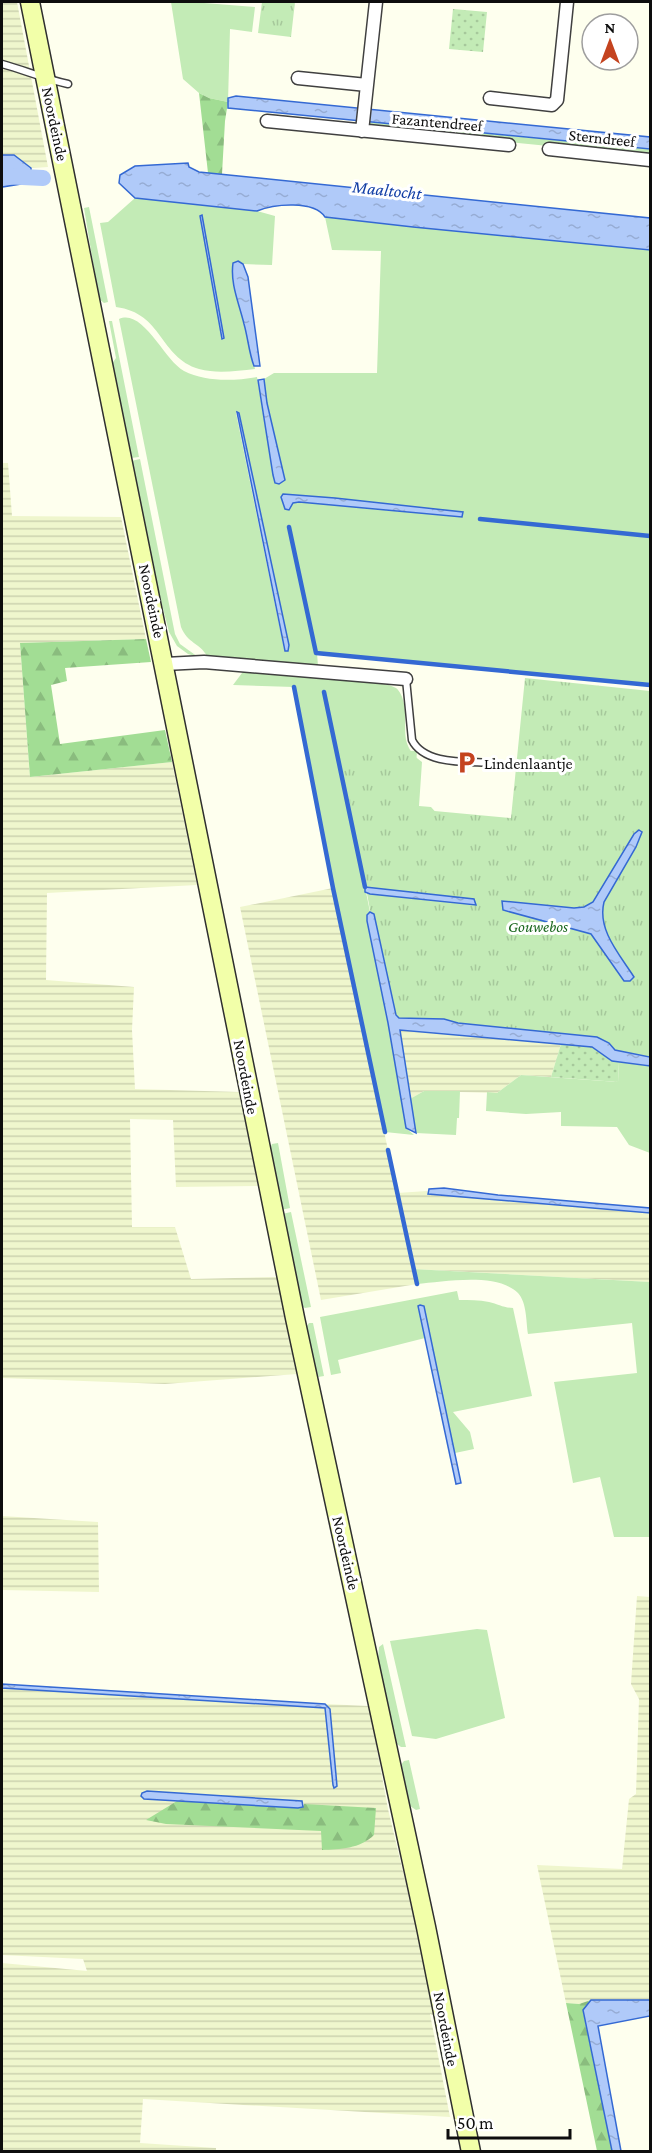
<svg xmlns="http://www.w3.org/2000/svg" width="652" height="2153" font-family="'Crimson Pro',serif">
	<defs>
		<pattern id="farmland-rules" width="6" height="5" patternUnits="userSpaceOnUse" patternTransform="scale(1.5)"><rect width="6" height="5" fill="#eff6cd"/><path d="M0 2.5h6" fill="none" stroke="#ccd2af"/></pattern>
		<pattern id="forest-firs" width="22" height="20" patternUnits="userSpaceOnUse" patternTransform="scale(1.5)"><rect width="22" height="20" fill="#a2dd94"/><path d="M5 1l3.5 6h-7zM16 11l3.5 6h-7z" fill="#8abc7e"/></pattern>
		<pattern id="park-tufts" width="24" height="20" patternUnits="userSpaceOnUse" patternTransform="scale(1.5)"><rect width="24" height="20" fill="#c3ebb6"/><path d="M3 7l-1-3M5 7V3M7 7l1-3M15 17l-1-3M17 17v-4M19 17l1-3" fill="none" stroke="#a6c89b"/></pattern>
		<pattern id="garden-dots" width="8" height="8" patternUnits="userSpaceOnUse" patternTransform="scale(1.5)"><rect width="8" height="8" fill="#c3ebb6"/><path d="M2 2h.1M6 6h.1" fill="none" stroke="#a6c89b" stroke-width="1.8" stroke-linecap="round"/></pattern>
		<pattern id="water-ripples" width="26" height="14" patternUnits="userSpaceOnUse" patternTransform="scale(1.5)"><rect width="26" height="14" fill="#b0caf9"/><path d="M2 4q2-2 4 0t4 0M15 11q2-2 4 0t4 0" fill="none" stroke="#96acd4"/></pattern>
	</defs>
	<rect width="100%" height="100%" fill="#feffee"/>
	<path fill="url(#farmland-rules)" fill-rule="evenodd" d="M2,2H17L48,167L31,168L14,155H2Z
		M2,463H8L12,516L121,517L146,639L20,643L30,777L172,762L197,885L47,893L46,980L134,987L132,1030L135,1089L239,1092L258,1186L176,1187L173,1120L130,1119L132,1227H175L191,1279L277,1277L297,1374L165,1384L2,1378Z
		M333,888L397,1193L427,1191L428,1194L650,1213V1282L414,1269L417,1284L321,1300L240,907Z
		M399,1030L561,1044L551,1077L521,1075L497,1093L424,1091L410,1099Z
		M2,1516L98,1522L99,1592L2,1590Z
		M637,1596L650,1597V2000H591L579,2004L566,2003L537,1865L622,1869L629,1799L636,1794L639,1699L631,1684Z
		M2,1688L326,1708L334,1787L337,1785L330,1709L325,1704L369,1706L388,1809L425,1964L435,2016L430,2014L450,2117L143,2099L140,2143L216,2148V2151H2V1963L87,1971L83,1959L2,1955ZM147,1791L302,1801L304,1804L303,1807L298,1808L144,1799Z"/>
	<path fill="#c3ebb6" fill-rule="evenodd" d="M171,2H203L204,3L255,7L252,32L230,29L228,102L209,98L199,93L183,79Z
		M366,122L650,149V156L367,128Z
		M135,198L257,211L275,216L272,265L243,264L238,261L245,326L255,369C236,371 217,374 199,369C159,357 163,313 116,307L100,223L108,222Z
		M89,207L108,302L104,303L99,299L84,208Z
		M325,217L413,227L650,250V685L317,653L318,666L207,656C199,642 188,644 181,627L119,319C143,308 164,360 184,371C205,382 234,381 257,377L273,475L264,379L274,373H377L381,251L332,250ZM238,412L239,413L289,649H284L236,413ZM283,494L295,496L462,517L299,502L293,503L290,506Z
		M109,321H112L139,457L131,458L111,365L116,358Z
		M140,459L175,634L180,644L198,657L188,654L177,646L169,632L159,593L131,461Z
		M245,669C270,671 382,678 396,688C400,691 403,698 404,704C408,729 398,744 422,762L419,806L431,807L508,892L650,1024V1057L615,1050L608,1043L366,892L370,912L367,915V921L388,1023L406,1128L414,1135L385,1132L333,888L294,687L233,685Z
		M619,1062L649,1066L650,1064V1153L629,1145L617,1127L561,1126V1112L526,1114L486,1111L487,1092L497,1093L521,1075L618,1082Z
		M424,1091H460L459,1118H457L456,1135L416,1133L410,1099Z
		M278,1143L290,1208L281,1210L269,1150L272,1144Z
		M291,1212L311,1307L305,1308L300,1305L282,1214Z
		M413,1269L650,1282V1537H614L600,1477L573,1483L554,1382L637,1373L632,1323L528,1334C526,1321 527,1303 518,1293C497,1272 443,1282 417,1284Z
		M457,1291L459,1300C469,1300 479,1300 489,1302C498,1304 504,1308 513,1308L532,1396L453,1412L470,1432L474,1449L455,1453L418,1306L425,1338L338,1360L341,1373L331,1375L320,1317Z
		M309,1323H313L324,1376L318,1377L314,1374L305,1329Z
		M477,1629L487,1630L505,1718L436,1739L412,1736L390,1641Z
		M383,1644L406,1747H401L397,1744L378,1660L379,1647Z
		M409,1760L420,1809L416,1810L410,1806L401,1765L404,1761Z"/>
	<path fill="url(#forest-firs)" d="M199,93L209,98L228,102L225,121L222,174L208,173Z
		M146,639L151,662L65,668L67,681L51,685L60,744L165,730L172,762L30,777L20,643Z
		M177,1801L298,1808L303,1807L304,1804L376,1808L374,1835C360,1849 340,1849 322,1850L321,1831L166,1824L146,1820Z
		M591,2000L583,2011L612,2151H597L566,2003L579,2004Z"/>
	<path fill="url(#park-tufts)" d="M262,2H295L291,37L258,33Z
		M525,678L650,691V1052L393,1020L379,958L340,749L417,751L413,809L511,818Z"/>
	<path fill="url(#garden-dots)" d="M453,9L487,12L483,52L449,49Z
		M561,1044L592,1047L612,1061L619,1062L618,1082L551,1077Z"/>
	<path fill="url(#water-ripples)" stroke="#3469d3" stroke-width="1.5" d="M236,96L650,137V149L228,108V98Z
		M2,155H14L31,168V178L21,184L2,187Z
		M188,163L189,167L199,172L650,218V250L413,227L325,217C314,200 274,204 257,211L135,198L119,183L120,175L135,166Z
		M202,215L224,338L222,339L200,216Z
		M238,261L243,264L248,277L260,366H254C249,353 248,338 244,324C239,303 230,284 233,263Z
		M264,379L267,403L285,480L279,484L275,483L273,475L258,380Z
		M237,412L239,413L289,645L288,651H285Z
		M283,494L335,498L463,512L462,517L299,502L293,503L289,510L285,509L281,497Z
		M639,830L642,832L636,847L604,902C597,930 620,955 634,977L630,981H624L591,934L503,910L502,901L574,908L584,907L593,902L634,834Z
		M365,887L474,899L476,905L370,894L365,892Z
		M370,912L374,914L396,1015L399,1018L444,1019L458,1023L597,1037L609,1043L615,1050L650,1057V1066L612,1061L592,1047L400,1030L416,1133L406,1128L388,1023L367,921V915Z
		M444,1188L498,1195L650,1208V1213L428,1194L429,1189Z
		M420,1305L424,1306L461,1483L456,1484L418,1306Z
		M2,1684L325,1704L330,1709L337,1786L334,1788L333,1785L325,1708L2,1688Z
		M147,1791L302,1801L303,1807L298,1808L144,1799L141,1796L142,1793Z
		M591,2000H650V2016L598,2026L621,2151H612L583,2010Z"/>
	<g fill="none" stroke-linecap="round" stroke-linejoin="round">
		<path stroke="#3469d3" stroke-width="4.5" d="M480,519L650,536
			M289,527L316,653L650,685
			M294,687L333,888L385,1132
			M324,692L365,887
			M388,1150L417,1284"/>
		<path stroke="#b0caf9" stroke-width="16" d="M2,176L43,178"/>
		<defs>
			<path id="service" d="M2,64C24,70 45,79 68,84
				M406,679L412,740C425,766 469,761 493,763"/>
			<path id="minor" d="M298,78L367,85L376,2
				M490,98L552,105L557,100L567,2
				M267,121L509,145
				M362,131L367,85
				M549,149L650,160
				M165,664L204,662L406,679"/>
			<path id="secondary" d="M30,2L295,1318L426,1927L471,2152"/>
		</defs>
		<use href="#service" stroke="#404040" stroke-width="9"/>
		<use href="#minor" stroke="#404040" stroke-width="15"/>
		<use href="#secondary" stroke="#2f2f2f" stroke-width="21"/>
		<use href="#service" stroke="#fff" stroke-width="6"/>
		<use href="#minor" stroke="#fff" stroke-width="12"/>
		<use href="#secondary" stroke="#f2ffa9" stroke-width="18"/>
	</g>
	<defs>
		<symbol id="parking-bare" viewBox="-9 -9 18 18"><path d="M-3.5-5.5H1a3.5 3.5 0 0 1 0 7H-1V5.5H-3.5ZM-1-3.4V-.6H.8a1.4 1.4 0 0 0 0-2.8Z" fill="#c4431f" stroke="#fff" stroke-width="2.5" paint-order="stroke"/></symbol>
	</defs>
	<g fill-rule="evenodd">
		<use href="#parking-bare" x="450" y="746" width="33" height="33"/>
	</g>
	<g text-anchor="middle" dominant-baseline="central" stroke-width="6" stroke-linejoin="round" paint-order="stroke">
		<g font-size="16" fill="#0d0d0d" stroke="#fff">
			<text transform="translate(437 122) rotate(5)">Fazantendreef</text>
			<text transform="translate(55 124) rotate(78)">Noordeinde</text>
			<text transform="translate(602 138) rotate(6)">Sterndreef</text>
			<text transform="translate(152 601) rotate(78)">Noordeinde</text>
			<text transform="translate(246 1077) rotate(79)">Noordeinde</text>
			<text transform="translate(346 1553) rotate(77)">Noordeinde</text>
			<text transform="translate(446 2029) rotate(79)">Noordeinde</text>
		</g>
		<g font-size="16" fill="#0d0d0d" stroke="#fff" text-anchor="start">
			<text x="484" y="763">Lindenlaantje</text>
		</g>
		<g font-size="16" font-style="italic" fill="#1b681f" stroke="#fff">
			<text x="538" y="926">Gouwebos</text>
		</g>
		<g font-size="18" font-style="italic" fill="#113da5" stroke="#fff">
			<text transform="translate(387 190) rotate(6)">Maaltocht</text>
		</g>
	</g>
	<rect width="652" height="2153" fill="none" stroke="#0d0d0d" stroke-width="6"/>
	<g transform="translate(610 42)"><circle r="28" fill="#ffffff" stroke="#9e9e9e" stroke-width="1.5"/>
	<path d="M0-4.5L10 22L0 15L-10 22Z" fill="#c4431f"/>
	<text y="-9" font-size="16" font-weight="bold" text-anchor="middle" fill="#0d0d0d">N</text>
	</g>
	<path d="M448 2129v9h122v-9" fill="none" stroke="#0d0d0d" stroke-width="3"/>
	<text x="457" y="2129" font-size="18" fill="#0d0d0d" stroke="#ffffff" stroke-width="4.5" paint-order="stroke">50 m</text>
</svg>
